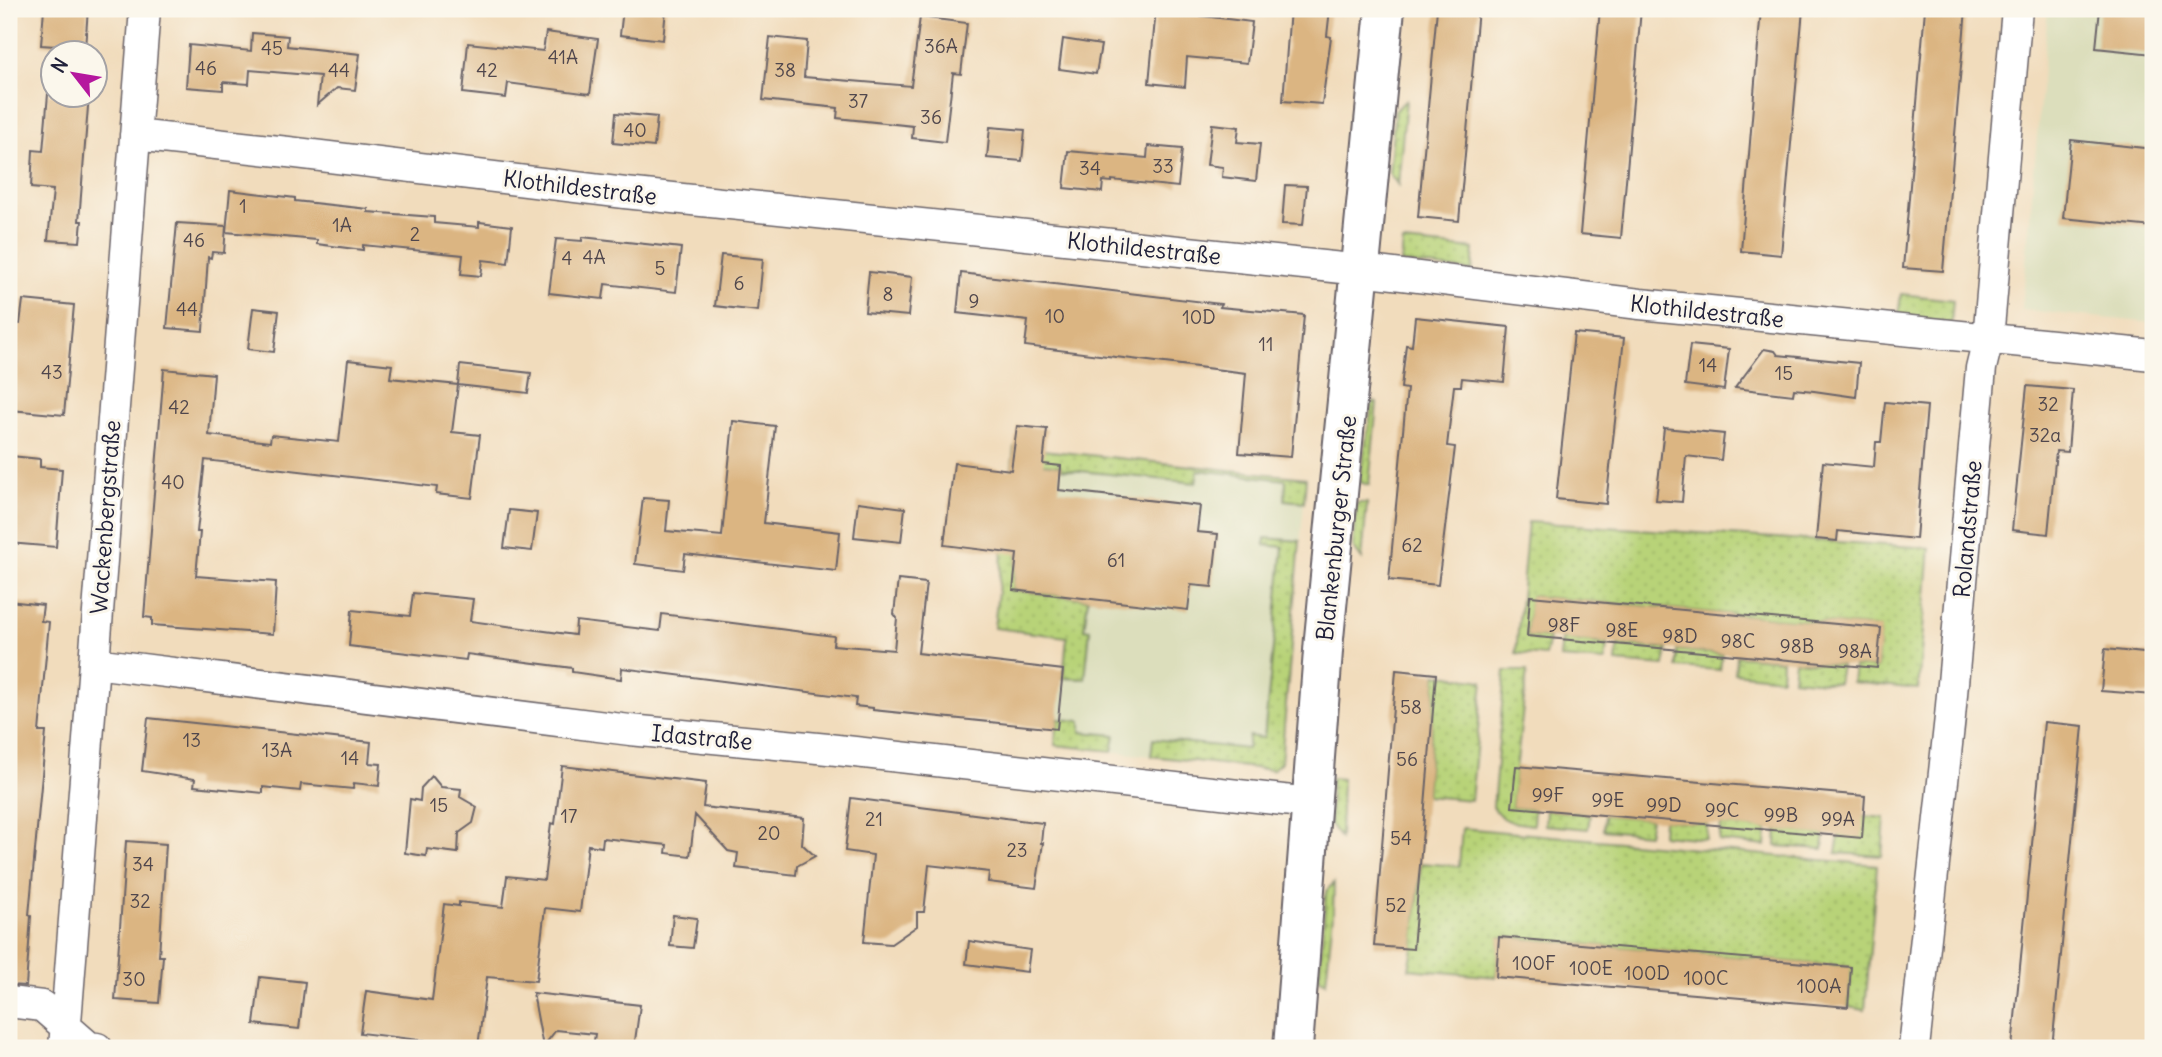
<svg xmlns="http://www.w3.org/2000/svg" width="2162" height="1057" font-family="Delius,sans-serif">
	<defs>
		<pattern id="grass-dots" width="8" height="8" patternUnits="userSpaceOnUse" patternTransform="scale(1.75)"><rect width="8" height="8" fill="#b8d378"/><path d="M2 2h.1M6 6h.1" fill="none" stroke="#9eb569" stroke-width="1.8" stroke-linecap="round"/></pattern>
	</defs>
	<rect width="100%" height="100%" fill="#fbf7ec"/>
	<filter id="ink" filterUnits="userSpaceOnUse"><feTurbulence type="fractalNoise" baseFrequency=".0143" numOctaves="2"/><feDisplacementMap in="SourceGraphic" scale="14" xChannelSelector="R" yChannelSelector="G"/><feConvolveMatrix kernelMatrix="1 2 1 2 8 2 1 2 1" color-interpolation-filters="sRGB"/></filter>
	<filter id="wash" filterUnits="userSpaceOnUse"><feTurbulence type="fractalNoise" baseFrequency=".00686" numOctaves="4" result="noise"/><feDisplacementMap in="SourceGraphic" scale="28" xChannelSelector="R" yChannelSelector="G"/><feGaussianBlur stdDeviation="1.57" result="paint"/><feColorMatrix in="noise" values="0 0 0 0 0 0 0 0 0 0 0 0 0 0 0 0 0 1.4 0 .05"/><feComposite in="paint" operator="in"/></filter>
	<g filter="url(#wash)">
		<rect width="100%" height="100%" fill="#f1dcbc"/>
		<path fill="#dcdebc" d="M2048,9H2153V323L2022,310Z
			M1014,447L1306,478L1281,762L1272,770L1055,745L1068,637L994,628Z"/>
		<path fill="url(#grass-dots)" stroke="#6d7a5a" stroke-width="2" d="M1406,100L1398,185L1389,173L1395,111Z
			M1403,242L1474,249L1472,271L1401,263Z
			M1901,294L1953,300L1951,323L1898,317Z
			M1373,401L1377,403L1369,485L1359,482Z
			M1014,447L1306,478L1304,502L1285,500L1286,480L1198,470L1196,483L1061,469V466L1027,462L1013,590L1088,599L1084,629L1090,630L1085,679L1063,678L1067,637L994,628Z
			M1357,503H1367L1362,559L1353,547Z
			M1528,522L1930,548L1918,689L1852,682L1854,666L1877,668L1880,628L1531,596L1527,636L1549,638L1545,656L1516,653Z
			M1265,538L1300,541L1281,762L1272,770L1151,756L1153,739L1247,749L1249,736L1264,738L1283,547L1265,545Z
			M1562,639L1607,644L1605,661L1560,658Z
			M1618,645L1667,649L1664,666L1616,662Z
			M1677,650L1722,654L1720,670L1677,667Z
			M1737,656L1782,660L1781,678L1735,673Z
			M1795,661L1841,665L1838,683L1793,679Z
			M1505,671H1527L1512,807L1534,809L1533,825C1515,823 1503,823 1493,807Z
			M1436,674L1483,681L1471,800L1426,796Z
			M1058,719L1081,721V732L1115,735L1112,751L1055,745Z
			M1331,778L1342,779L1340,838L1330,824Z
			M1546,810L1590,814L1588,829L1545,825Z
			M1604,815L1651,819L1648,834L1603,830Z
			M1863,816L1885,818L1882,856L1836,853L1839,836Z
			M1663,820L1707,824L1706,839L1662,835Z
			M1721,825L1767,829L1766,846L1719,841Z
			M1462,828L1877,865L1865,1010L1848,1007L1850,967L1500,937L1496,977L1409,969L1413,949L1421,863L1459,866Z
			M1777,830L1825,834L1823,849L1776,846Z
			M1334,883L1333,914L1326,982L1319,978L1326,891Z"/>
		<g id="blocks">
			<path fill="#dbb582" d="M44,9H88L85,48L41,45Z
				M623,9H666L663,40L620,35Z
				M1156,9H1195V15L1252,22L1247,63L1187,57L1185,87L1149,83Z
				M1290,9H1330L1327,36L1331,37L1322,104L1283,101Z
				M1437,9H1478L1459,221L1418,217Z
				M1600,9H1641L1621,238L1580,234Z
				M1761,9H1803L1781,255L1741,251Z
				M1925,9H1966L1943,271L1903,268Z
				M2100,9H2153V54L2096,48Z
				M920,17L967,23L961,74L953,73L945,142L912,138L913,126L837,118L838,108L763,100L770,37L807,41L804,77L911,86Z
				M546,32L598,39L590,94L508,83L506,98L463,93L468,43L543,51Z
				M252,33L288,36L287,46L360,54L355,90L337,88L317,105L320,76L250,70L249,84L223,82V90L186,87L189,45L251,51Z
				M1063,39L1101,45L1096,74L1059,69Z
				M48,94H89L79,221H82L80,242L48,240L53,190L31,188L33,150L43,151Z
				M616,113L657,117L654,147L613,143Z
				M1212,124L1239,127L1237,142L1260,144L1256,181L1222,177L1223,167L1207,165Z
				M990,127L1025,130L1022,161L987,158Z
				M2071,140L2153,149V227L2063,218Z
				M1148,146L1182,149L1178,187L1112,180V182L1103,181L1102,192L1064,188L1068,151L1147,158Z
				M1285,185L1307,186L1303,225L1282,224Z
				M230,190L295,198V201L368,209V212L434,217V223L479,227V222L512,226L508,263L483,260L481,276L461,274L463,255L363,245V250L317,244V240L226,232Z
				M177,223L226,226L224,253L212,252L211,258L208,257L203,331L167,328Z
				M582,237L681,248L676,292L605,284L603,299L549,293L556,239L582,241Z
				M721,255L763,259L758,311L715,306Z
				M869,272L912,277L908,316L865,312Z
				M961,273L1221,304L1220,307L1304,315L1291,457L1239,453L1246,373L1025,346L1028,321L957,313Z
				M23,300L74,305L64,415L11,410L13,384H9V323L20,324Z
				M253,308L279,311L274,352L248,349Z
				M1415,317L1509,327L1504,382L1462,378L1461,386H1454L1447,446L1455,447L1438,585L1389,580L1407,389L1401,388L1406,345L1412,346Z
				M1574,333L1624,338L1606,504L1556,499Z
				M1690,345L1729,349L1724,390L1685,385Z
				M1764,349L1775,351L1778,355L1859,363L1856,397L1814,391L1794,389L1793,395L1735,388Z
				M348,360L392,365L390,378L458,385L452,432L480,435L472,498L436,494L437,487L205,460L197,532H200L196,576L276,582L273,634L152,625V618L144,617L164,369L214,374L209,435L270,442L271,435L339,442Z
				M460,365L531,373L528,393L458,385Z
				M2027,386L2073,390L2068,452L2056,451L2048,534L2012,530Z
				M1885,402L1927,406L1916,539L1838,531L1837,541L1816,539L1823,462L1874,467L1876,442H1881Z
				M733,421L775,426L764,523L840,532L836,571L685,554L683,570L635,564L643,498L669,500L666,531L722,536Z
				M1017,426L1047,429L1043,464L1061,466L1059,490L1200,506L1197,532L1218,534L1212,587L1191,585L1188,610L1013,590L1017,554L944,545L954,463L1011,470Z
				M1664,428L1724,434L1721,460L1686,456L1682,502L1656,500Z
				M11,456L40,459V467L62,469L56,547L9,543Z
				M858,502L905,508L901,542L854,537Z
				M509,510L537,513L532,551L504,548Z
				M898,580L926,583L918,653L1063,670L1057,729L873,710V708L855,706L856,698L622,668L621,679L572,672V668L467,654L466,660L349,646L352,610L410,616L413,593L473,599L470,621L575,635L576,621L660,631L662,614L834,636L833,645L894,650L897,618L894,614Z
				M1530,596L1881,628L1877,668L1527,636Z
				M9,601L43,605L41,621L49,622L39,732H46L29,915L31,916L26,986L9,985Z
				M2105,649L2153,654V695L2101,691Z
				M1396,670L1436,674L1413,949L1374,946Z
				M148,718L371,742L369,763L381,764L379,786L354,783L353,789L301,784L300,791L263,787V793L194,786L195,779L142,771Z
				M2044,722L2083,726L2052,1048H2012Z
				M562,766L706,783L703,807L804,818L802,844L815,856L797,866L796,875L736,868L738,853L728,851L695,815L690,856L666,853L667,845L603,838L602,847L588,845L580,912L545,908L536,981L487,977L478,1047L360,1033L366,991L432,1000L444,904L459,906V902L503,907L507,876L544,880L551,823L555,824Z
				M1516,766L1865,796L1862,838L1512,807Z
				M432,776L441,787L461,789L460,797L477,807L473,823L459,833L458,853L427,849L426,856L405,853L410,799L420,801L421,788Z
				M851,798L1043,823L1041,843H1043L1036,888L988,882L989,872L929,865L924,912H917V926L891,944L864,942L873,855L845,851Z
				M126,841L166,844L159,956H163L159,1003L115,1000Z
				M673,915L697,918L693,948L670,946Z
				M1499,937L1851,967L1848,1007L1496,977Z
				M969,941L1030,950L1027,972L966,964Z
				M260,977L305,982L299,1029L254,1024Z
				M533,993L640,1005L634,1048H593L595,1034L556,1030L543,1047Z"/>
		</g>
	</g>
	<g filter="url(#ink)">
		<use href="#blocks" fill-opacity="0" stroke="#6a6368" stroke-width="2"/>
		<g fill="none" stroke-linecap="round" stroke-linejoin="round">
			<defs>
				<path id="minor" d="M135,135L288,152L625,193L1361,270L1640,304L2153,355
					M94,663L630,730L828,749L1310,803
					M9,1002L42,1006L89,1047L97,1048
					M64,1048L145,9
					M1914,1048L1950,717L1981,368L1988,339L2017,9"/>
				<path id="secondary" d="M1293,1048L1324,638L1385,9"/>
			</defs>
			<use href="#minor" stroke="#6a6368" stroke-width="33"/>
			<use href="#secondary" stroke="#6a6368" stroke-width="42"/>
			<use href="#minor" stroke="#fff" stroke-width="30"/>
			<use href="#secondary" stroke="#fff" stroke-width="38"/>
		</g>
	</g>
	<g text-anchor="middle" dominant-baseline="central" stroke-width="6" stroke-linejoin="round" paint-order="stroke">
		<g font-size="19" fill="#50474d">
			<text x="941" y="46">36A</text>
			<text x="272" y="48">45</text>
			<text x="563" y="57">41A</text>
			<text x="206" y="68">46</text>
			<text x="339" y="70">44</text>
			<text x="487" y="70">42</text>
			<text x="785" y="70">38</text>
			<text x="858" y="101">37</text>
			<text x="931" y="117">36</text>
			<text x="635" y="130">40</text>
			<text x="1163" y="166">33</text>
			<text x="1090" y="168">34</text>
			<text x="243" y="206">1</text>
			<text x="342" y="225">1A</text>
			<text x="415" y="234">2</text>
			<text x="194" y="240">46</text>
			<text x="594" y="257">4A</text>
			<text x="567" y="258">4</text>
			<text x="660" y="268">5</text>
			<text x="739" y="283">6</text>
			<text x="888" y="294">8</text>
			<text x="974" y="301">9</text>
			<text x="187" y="309">44</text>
			<text x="1055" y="316">10</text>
			<text x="1199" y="317">10D</text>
			<text x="1266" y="344">11</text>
			<text x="1708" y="365">14</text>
			<text x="52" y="372">43</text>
			<text x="1784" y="373">15</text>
			<text x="2048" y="404">32</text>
			<text x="179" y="407">42</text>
			<text x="2045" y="435">32a</text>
			<text x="173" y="482">40</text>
			<text x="1412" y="545">62</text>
			<text x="1116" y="560">61</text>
			<text x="1564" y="625">98F</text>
			<text x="1622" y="630">98E</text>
			<text x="1680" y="636">98D</text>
			<text x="1738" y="641">98C</text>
			<text x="1797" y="646">98B</text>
			<text x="1855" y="651">98A</text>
			<text x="1411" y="707">58</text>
			<text x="192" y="740">13</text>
			<text x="277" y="750">13A</text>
			<text x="350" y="758">14</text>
			<text x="1407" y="759">56</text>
			<text x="1548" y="795">99F</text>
			<text x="1608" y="800">99E</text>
			<text x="439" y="805">15</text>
			<text x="1664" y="805">99D</text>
			<text x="1722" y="810">99C</text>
			<text x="1781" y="815">99B</text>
			<text x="569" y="816">17</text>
			<text x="874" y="819">21</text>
			<text x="1838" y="819">99A</text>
			<text x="769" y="833">20</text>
			<text x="1401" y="838">54</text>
			<text x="1017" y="850">23</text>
			<text x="143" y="864">34</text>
			<text x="140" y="901">32</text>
			<text x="1396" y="905">52</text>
			<text x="1534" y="963">100F</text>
			<text x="1591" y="968">100E</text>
			<text x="1647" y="973">100D</text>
			<text x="1706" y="978">100C</text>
			<text x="134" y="979">30</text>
			<text x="1819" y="986">100A</text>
		</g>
		<g font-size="23" fill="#22223b" stroke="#fbf7ec">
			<text transform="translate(580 187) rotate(7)">Klothildestraße</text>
			<text transform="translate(1144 248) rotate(6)">Klothildestraße</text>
			<text transform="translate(1707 311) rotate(6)">Klothildestraße</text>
			<text transform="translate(105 517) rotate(-86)">Wackenbergstraße</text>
			<text transform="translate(1336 528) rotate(-84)">Blankenburger Straße</text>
			<text transform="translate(1967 529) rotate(-85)">Rolandstraße</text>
			<text transform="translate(702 737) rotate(5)">Idastraße</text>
		</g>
	</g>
	<rect width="2162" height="1057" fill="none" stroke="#fbf7ec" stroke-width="35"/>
	<g transform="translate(74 74) rotate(301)"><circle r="33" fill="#fbf7ec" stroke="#a4a2a5" stroke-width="2"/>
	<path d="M0-5L12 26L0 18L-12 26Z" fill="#b5179e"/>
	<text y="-10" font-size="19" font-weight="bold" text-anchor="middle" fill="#22223b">N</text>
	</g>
</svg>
